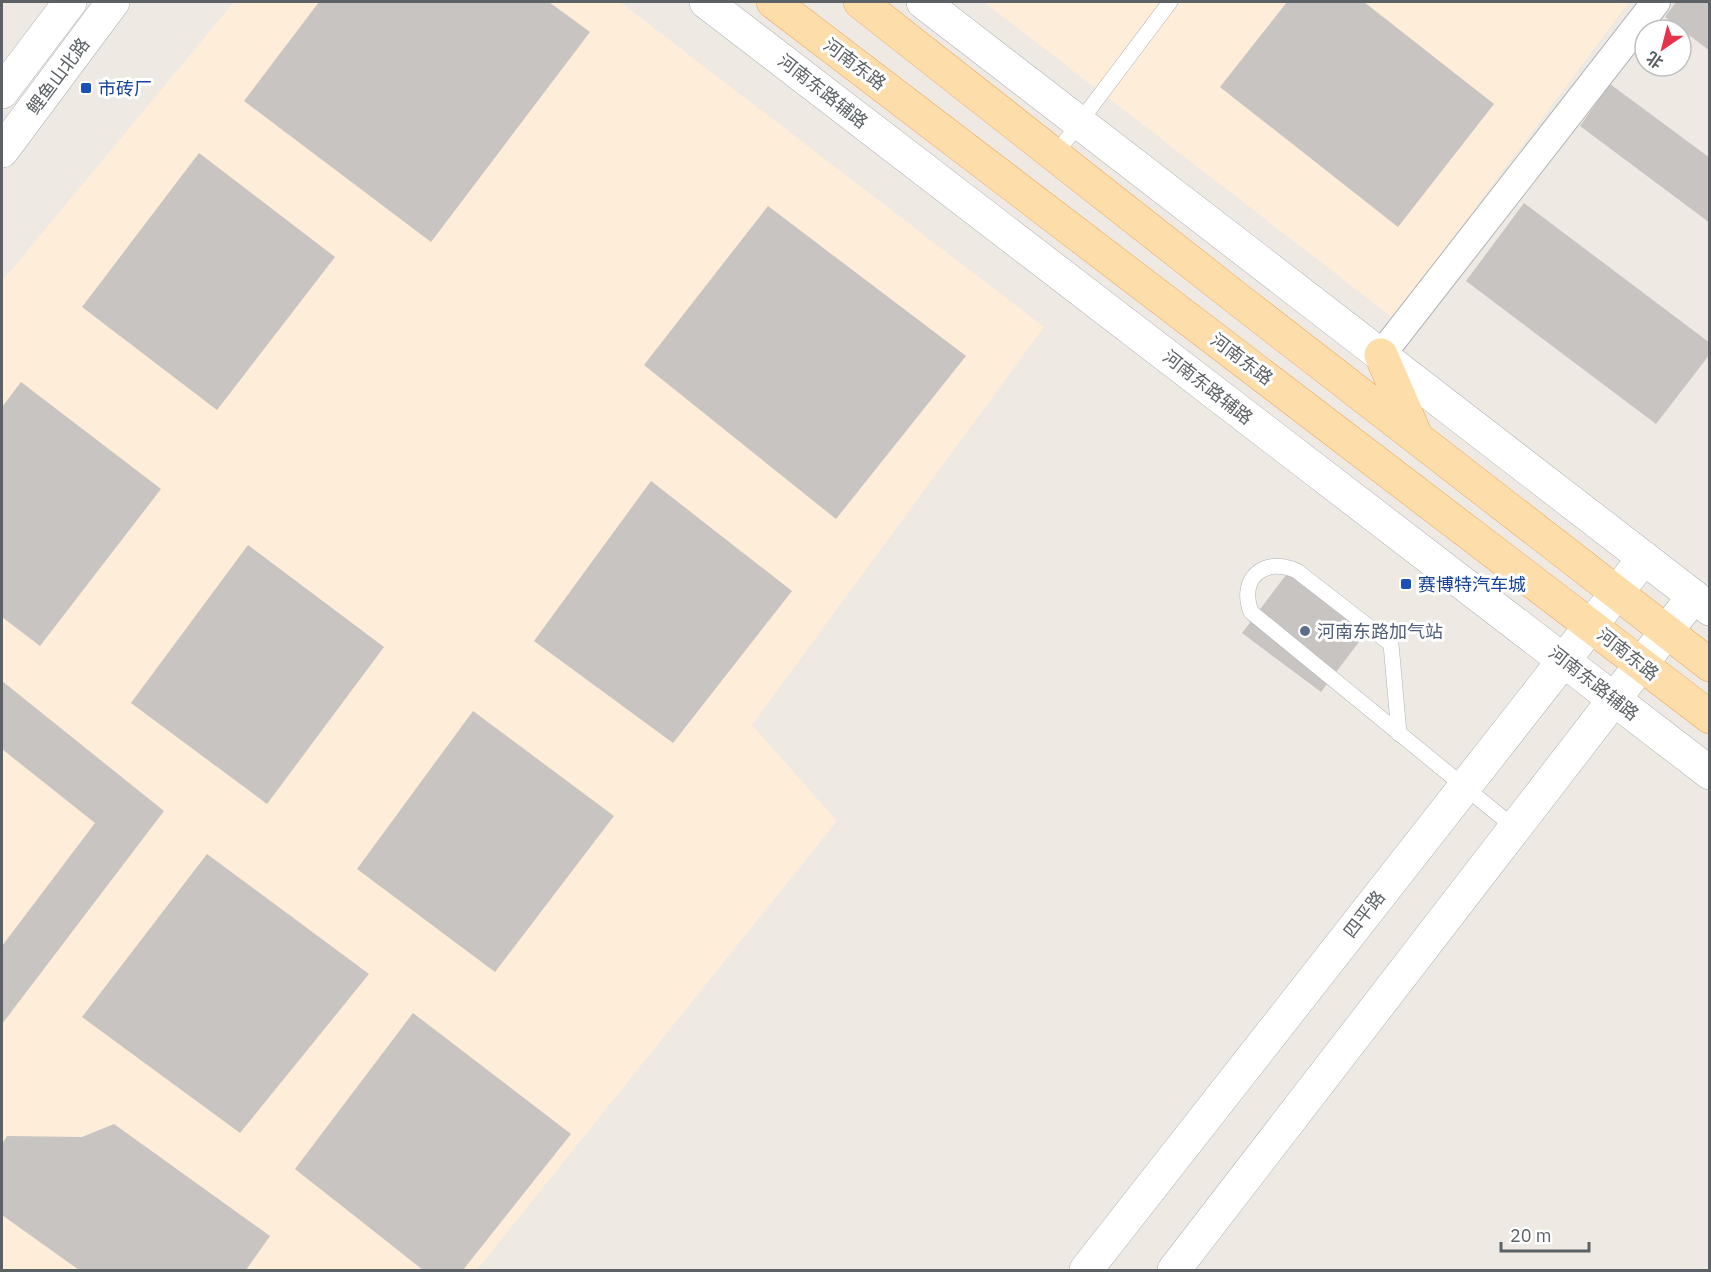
<svg xmlns="http://www.w3.org/2000/svg" width="1711" height="1272" font-family="'IBM Plex Sans','Noto Sans SC',sans-serif">
	<rect width="100%" height="100%" fill="#eee9e3"/>
	<path fill="#fdedd9" d="M234,2H620L1044,327L752,725L837,821L477,1270H2V281Z
		M984,2H1629L1393,318Z"/>
	<path fill="#c8c4c1" d="M319,2H549L590,32L431,242L244,101Z
		M1287,2H1364L1494,104L1398,227L1220,87Z
		M1676,2H1710V51L1665,17Z
		M1610,84L1710,158V223L1580,126Z
		M199,153L335,257L217,410L82,307Z
		M1524,203L1710,343V354L1656,424L1466,281Z
		M768,206L966,356L836,519L644,365Z
		M21,382L161,489L40,646L2,617V407Z
		M651,481L792,591L673,743L534,641Z
		M248,545L384,647L267,804L131,703Z
		M1289,571L1368,630L1321,692L1242,633Z
		M2,681L164,811L2,1024V946L95,823L2,749Z
		M473,711L614,816L495,972L357,869Z
		M207,854L369,974L240,1133L82,1017Z
		M413,1013L571,1134L463,1270H423L295,1169Z
		M114,1124L270,1236L246,1270H79L2,1215V1144L7,1136L82,1137Z"/>
	<g fill="none" stroke-linecap="round" stroke-linejoin="round">
		<defs>
			<path id="service" d="M1055,155L1170,2
				M1399,734L1391,644L1297,571C1265,556 1238,578 1251,612L1515,828"/>
			<path id="minor" d="M1381,355L1656,2"/>
			<path id="tertiary" d="M706,2L1710,773
				M923,2L1710,609"/>
			<path id="secondary" d="M2,92L70,2
				M2,151L113,2
				M1086,1270L1644,558
				M1174,1270L1693,597"/>
			<path id="primary" d="M773,2L1710,717
				M860,2L1239,300L1710,665
				M1381,355L1416,436"/>
		</defs>
		<use href="#service" stroke="#afb3b6" stroke-width="16"/>
		<use href="#minor" stroke="#afb3b6" stroke-width="30"/>
		<use href="#tertiary" stroke="#afb3b6" stroke-width="34"/>
		<use href="#secondary" stroke="#b0b5b8" stroke-width="34"/>
		<use href="#primary" stroke="#eda65d" stroke-width="34"/>
		<use href="#service" stroke="#fff" stroke-width="15"/>
		<use href="#minor" stroke="#fff" stroke-width="28"/>
		<use href="#tertiary" stroke="#fff" stroke-width="33"/>
		<use href="#secondary" stroke="#fff" stroke-width="33"/>
		<use href="#primary" stroke="#fddda9" stroke-width="33"/>
	</g>
	<g fill="#1a4fb4" stroke="#fff" stroke-width="2">
		<rect x="80" y="82" width="12" height="12" rx="3"/>
		<rect x="1400" y="578" width="12" height="12" rx="3"/>
	</g>
	<circle fill="#5c6f8a" stroke="#fff" stroke-width="2" cx="1305" cy="631" r="6"/>
	<g text-anchor="middle" dominant-baseline="central" stroke-width="6" stroke-linejoin="round" paint-order="stroke">
		<g font-size="18" fill="#5b6164" stroke="#fff">
			<text transform="translate(855 64) rotate(37)">河南东路</text>
			<text transform="translate(58 76) rotate(-53)">鲤鱼山北路</text>
			<text transform="translate(823 91) rotate(38)">河南东路辅路</text>
			<text transform="translate(1242 359) rotate(37)">河南东路</text>
			<text transform="translate(1208 387) rotate(38)">河南东路辅路</text>
			<text transform="translate(1628 654) rotate(38)">河南东路</text>
			<text transform="translate(1594 683) rotate(38)">河南东路辅路</text>
			<text transform="translate(1364 914) rotate(-52)">四平路</text>
		</g>
		<g font-size="18" fill="#164399" stroke="#fff" text-anchor="start">
			<text x="98" y="88">市砖厂</text>
			<text x="1418" y="584">赛博特汽车城</text>
		</g>
		<g font-size="18" fill="#4e5e75" stroke="#fff" text-anchor="start">
			<text x="1317" y="631">河南东路加气站</text>
		</g>
	</g>
	<rect width="1711" height="1272" fill="none" stroke="#5b6164" stroke-width="6"/>
	<g transform="translate(1663 48) rotate(215)"><circle r="28" fill="#ffffff" stroke="#bdc0c1" stroke-width="1.5"/>
	<path d="M0-4.5L10 22L0 15L-10 22Z" fill="#e4334b"/>
	<text y="-9" font-size="16" font-weight="bold" text-anchor="middle" fill="#5b6164">北</text>
	</g>
	<path d="M1501 1242v9h88v-9" fill="none" stroke="#5b6164" stroke-width="3"/>
	<text x="1510" y="1242" font-size="18" fill="#5b6164" stroke="#ffffff" stroke-width="4.5" paint-order="stroke">20 m</text>
</svg>
